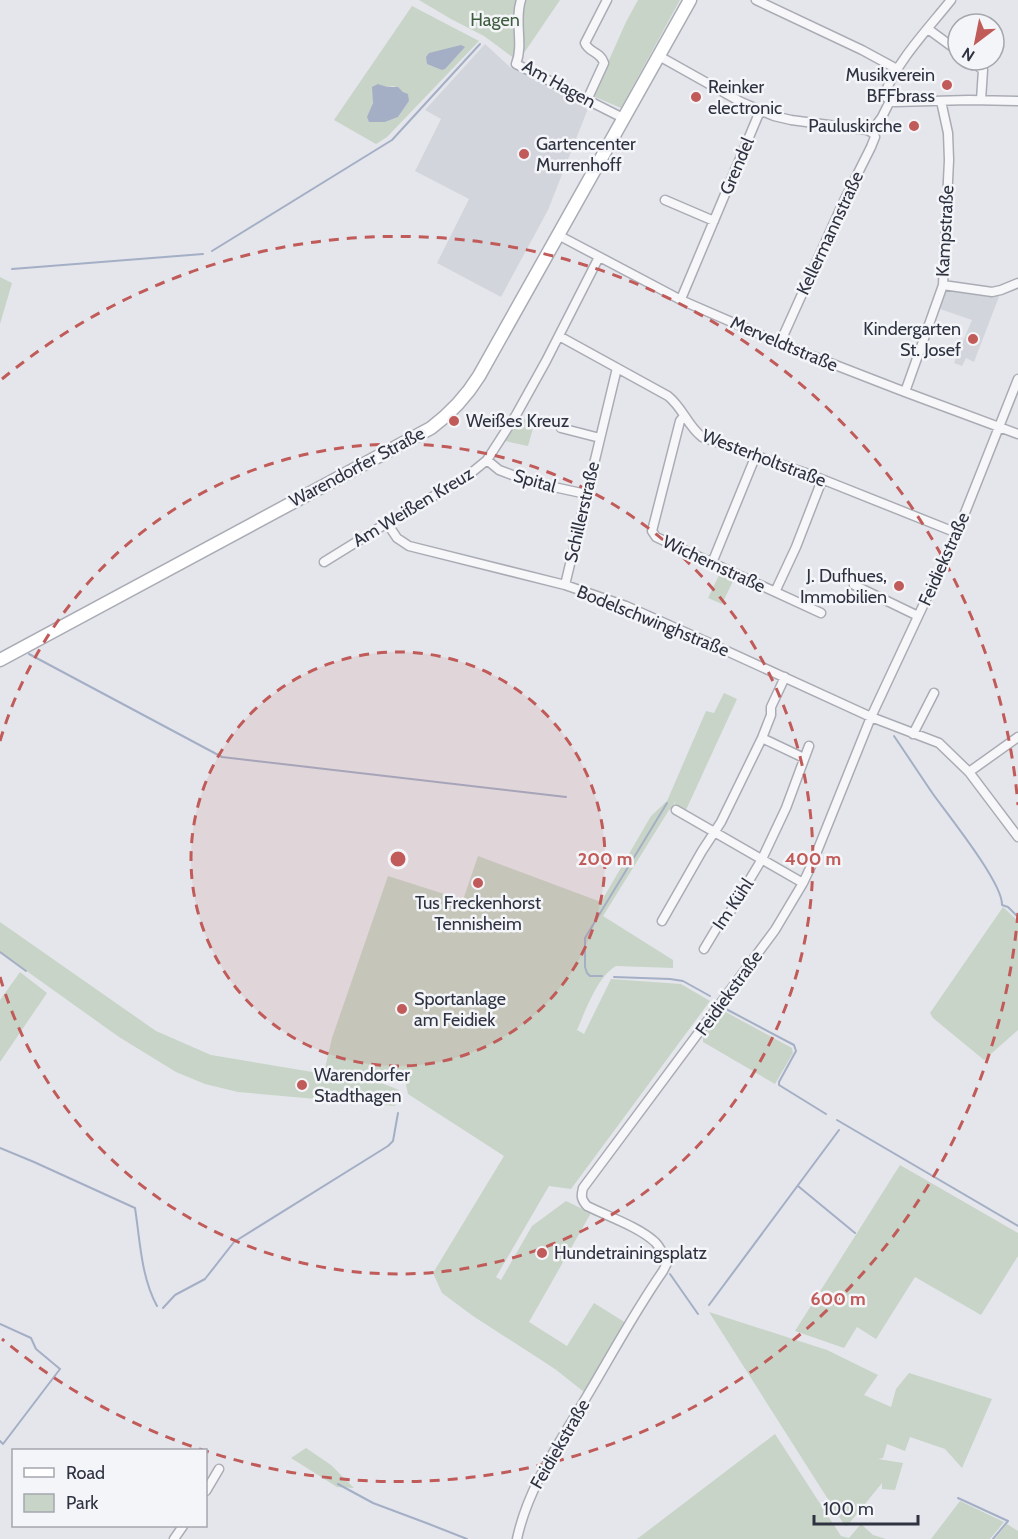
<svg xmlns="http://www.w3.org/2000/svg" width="1018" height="1539" font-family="Cabin,sans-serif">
	<rect width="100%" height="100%" fill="#e5e6eb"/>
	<path fill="#d3d5dc" d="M485,44L511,68L589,106L548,210L501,297L437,263L469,199L415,171L441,119L425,110Z
		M948,290L1000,294L974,362L966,358L962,366L954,363L972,320L940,309L945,291Z"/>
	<path fill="#c8d4c7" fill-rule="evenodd" d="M419,0H517L514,11L515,59L484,36L451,19Z
		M525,0H560L522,56L521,10Z
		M638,0H680L621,108L593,96L626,22Z
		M412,6L479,41L387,137L376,144L334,120ZM378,84L388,87L394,86L403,92L409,101L398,117L385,122H370L374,94Z
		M0,277L12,283L0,324Z
		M521,418L535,421L528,446L505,441Z
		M720,573L734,579L722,604L708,598Z
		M724,693L737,699L686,810L675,805V800L674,807L669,810L603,916L673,960V968L616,966C597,977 586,1010 577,1030L584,1034L611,979L681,984L710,1001L571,1189L549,1186L496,1277L501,1280L532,1226L566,1201L591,1213L529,1322L567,1346L594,1303L626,1323L584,1392L555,1369L473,1316L442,1293L433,1273L504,1156L408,1094L406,1085L411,1072L398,1083L379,1076L325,1068L332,1038L388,876L463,900L478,856L601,902L651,816L667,801L706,711L714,713Z
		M1003,907L1018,921V1030L984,1060L933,1018L930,1013Z
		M0,922L156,1031L211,1055L384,1084L399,1090L395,1106L238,1092L205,1084L176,1072L119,1037L0,952Z
		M20,972L47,993L0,1062V1000Z
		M722,1010L792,1048L793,1053L775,1084L703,1042V1037Z
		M900,1165L1018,1233V1256L981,1315L915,1277L876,1339L857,1327L844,1348L795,1331Z
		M709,1312L827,1350L878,1375L864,1395L891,1407L896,1389L909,1373L992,1399L962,1468L945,1449L910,1437L905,1451L887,1444L883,1458L878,1459L903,1463L895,1490L882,1489V1483L847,1526H845Z
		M775,1434L841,1536L849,1538L861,1524L873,1535L886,1539H637Z
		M306,1448L331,1465L354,1488L337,1487L291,1458Z
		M960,1501L1004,1522L990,1539H931Z
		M1007,1524L1018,1531V1539H995Z"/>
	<path fill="#a4afc6" d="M461,45L465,47L445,69L442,70L427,64L426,57L429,53Z
		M378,84L388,87H398L403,92L408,94L409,101L398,117L385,122H369L367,117L373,103L372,87Z"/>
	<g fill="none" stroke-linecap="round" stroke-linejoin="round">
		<path stroke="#a4afc6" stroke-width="2" d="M212,251L392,140L480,44
			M12,269L203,254
			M29,654L222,757L566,797
			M894,736C907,755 920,775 933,794C948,815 1003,883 1002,905L1008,907L1018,917
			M0,952L26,971
			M602,976H590L587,973L585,967V938L667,803
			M614,977L670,979L683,981L710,996
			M726,1009L794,1045L796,1051L779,1082V1085L826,1114
			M837,1120L1018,1226
			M0,1148L34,1162L135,1208C140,1240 141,1277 157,1306
			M798,1186L855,1233
			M670,1274L698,1314
			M709,1305L839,1130
			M163,1308L175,1295L205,1279L234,1242L388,1146L393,1141L398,1113
			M0,1324L31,1338L36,1349L60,1369L3,1444L0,1441
			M338,1484L373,1503L429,1524L467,1539
			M958,1498L1008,1521L993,1539"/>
		<defs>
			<path id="street" d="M521,0C514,21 524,44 516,64L623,118
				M756,0L862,50L897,69
				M951,0C927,30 898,60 884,95C887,99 891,101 895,102L969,100L1018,101
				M928,29L958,51
				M659,56L741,102L774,116L791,120L867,130L873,133L875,137L871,147L843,203L780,343
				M970,60L983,70L981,100
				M587,100L604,63C600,51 589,53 585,43L607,0
				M871,132L882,117L890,101
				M665,200L714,221
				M558,235L683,301L794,349L905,392L1018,434
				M943,285L992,292L1001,290L1018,283
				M681,299L760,111
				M559,336L668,396C683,408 687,425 702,437L814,476L957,533
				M905,392L943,285L949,160L948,133L941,101
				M684,416L680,421L652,531L656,537L821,613
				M561,428L600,438
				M487,460L499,470L531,482L586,494
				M387,523L397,538L409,546L565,585L626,606L707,642L871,717L939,743L969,772L1018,837
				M324,562L387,523L465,478L487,460L516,415L546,361L599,257
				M712,563L756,455
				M565,585L617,368
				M854,585L918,616
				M775,592L796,547L822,480
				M913,734L934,693
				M762,738L804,758
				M969,772L1018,737
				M676,810L803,883
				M662,921L702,851L721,822L762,738L771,715V707L785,677
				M704,949L716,929L729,914L762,859L786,808L809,746
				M206,1491L219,1469
				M174,1539L183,1526
				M517,1539C528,1487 560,1442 587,1396C612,1354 635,1311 663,1271L667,1263C664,1255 661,1248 655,1242C639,1227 607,1216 587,1206C581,1199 581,1196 583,1188L775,930L803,883L812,864L871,717L957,533L1018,379"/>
			<path id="secondary" d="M0,660L431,428C451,413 466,397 479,376L690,0"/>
		</defs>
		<use href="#street" stroke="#aaacb5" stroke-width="11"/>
		<use href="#secondary" stroke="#aaacb5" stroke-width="15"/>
		<use href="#street" stroke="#f7f7f9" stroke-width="8"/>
		<use href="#secondary" stroke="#fff" stroke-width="12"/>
	</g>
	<circle cx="398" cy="859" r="207" fill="#c15b59" fill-opacity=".12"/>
	<g fill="none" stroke="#c15b59" stroke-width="3" stroke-dasharray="10 8">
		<circle cx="398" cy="859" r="207"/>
		<path d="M0 741A415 415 0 1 1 0 977"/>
		<path d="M1018 913A622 622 0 0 1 2 1339M2 379A622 622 0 0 1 1018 805"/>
	</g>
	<g fill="#c15b59" stroke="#f4f5f8" stroke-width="2">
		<circle cx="947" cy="85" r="6"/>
		<circle cx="696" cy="97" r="6"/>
		<circle cx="914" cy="126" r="6"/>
		<circle cx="524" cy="154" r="6"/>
		<circle cx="973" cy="339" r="6"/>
		<circle cx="454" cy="421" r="6"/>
		<circle cx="899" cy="586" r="6"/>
		<circle cx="478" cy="883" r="6"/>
		<circle cx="402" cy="1009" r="6"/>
		<circle cx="302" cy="1085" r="6"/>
		<circle cx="542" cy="1253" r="6"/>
	</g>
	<g text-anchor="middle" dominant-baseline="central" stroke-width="5" stroke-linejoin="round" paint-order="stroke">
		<g font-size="18" fill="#3d5c3d" stroke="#f4f5f8">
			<text x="495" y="20">Hagen</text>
		</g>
		<g font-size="18" fill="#2e3241" stroke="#f4f5f8" text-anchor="start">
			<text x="935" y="75" text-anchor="end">Musikverein<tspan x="935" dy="21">BFFbrass</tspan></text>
			<text x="708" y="87">Reinker<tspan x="708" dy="21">electronic</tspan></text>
			<text x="902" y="126" text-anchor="end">Pauluskirche</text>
			<text x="536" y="144">Gartencenter<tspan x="536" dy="21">Murrenhoff</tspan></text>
			<text x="961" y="329" text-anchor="end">Kindergarten<tspan x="961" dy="21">St. Josef</tspan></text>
			<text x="466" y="421">Weißes Kreuz</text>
			<text x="887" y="576" text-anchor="end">J. Dufhues,<tspan x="887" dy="21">Immobilien</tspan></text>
			<text x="478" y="903" text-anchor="middle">Tus Freckenhorst<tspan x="478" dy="21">Tennisheim</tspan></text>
			<text x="414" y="999">Sportanlage<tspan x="414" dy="21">am Feidiek</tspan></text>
			<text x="314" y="1075">Warendorfer<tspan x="314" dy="21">Stadthagen</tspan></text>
			<text x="554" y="1253">Hundetrainingsplatz</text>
		</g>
		<g font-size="18" fill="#2e3241" stroke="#f4f5f8">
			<text transform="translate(559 84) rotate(29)">Am Hagen</text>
			<text transform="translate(737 166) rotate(-67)">Grendel</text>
			<text transform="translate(945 231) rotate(-87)">Kampstraße</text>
			<text transform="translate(830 233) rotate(-65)">Kellermannstraße</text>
			<text transform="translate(784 344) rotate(23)">Merveldtstraße</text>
			<text transform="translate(764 458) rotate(21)">Westerholtstraße</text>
			<text transform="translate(357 467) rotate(-28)">Warendorfer Straße</text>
			<text transform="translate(535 481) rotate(16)">Spital</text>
			<text transform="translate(413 507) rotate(-31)">Am Weißen Kreuz</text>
			<text transform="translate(582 512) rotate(-77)">Schillerstraße</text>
			<text transform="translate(944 559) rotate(-66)">Feidiekstraße</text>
			<text transform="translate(714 564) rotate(25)">Wichernstraße</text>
			<text transform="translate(653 621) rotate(22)">Bodelschwinghstraße</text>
			<text transform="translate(733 904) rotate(-56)">Im Kühl</text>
			<text transform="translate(729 993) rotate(-54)">Feidiekstraße</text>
			<text transform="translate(560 1444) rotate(-60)">Feidiekstraße</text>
		</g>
	</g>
	<circle cx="398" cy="859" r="9" fill="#c15b59" stroke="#f4f5f8" stroke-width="3"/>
	<g font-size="18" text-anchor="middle" font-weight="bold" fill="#c15b59" stroke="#f4f5f8" stroke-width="5" stroke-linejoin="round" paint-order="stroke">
		<text x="605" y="865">200 m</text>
		<text x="813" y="865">400 m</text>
		<text x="838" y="1305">600 m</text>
	</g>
	<rect x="12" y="1449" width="195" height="78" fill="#f4f5f8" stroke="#a5a7af" stroke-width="1.5"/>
	<rect x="24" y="1468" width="30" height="9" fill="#ffffff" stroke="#a5a7af" stroke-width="1.5"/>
	<text x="66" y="1479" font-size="18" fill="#2e3241">Road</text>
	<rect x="24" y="1494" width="30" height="18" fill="#c8d4c7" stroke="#a5a7af" stroke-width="1.5"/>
	<text x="66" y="1509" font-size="18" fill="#2e3241">Park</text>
	<g transform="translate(976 42) rotate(212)"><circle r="28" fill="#f4f5f8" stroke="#a5a7af" stroke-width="1.5"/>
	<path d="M0-4.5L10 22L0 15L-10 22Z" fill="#c15b59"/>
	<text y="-9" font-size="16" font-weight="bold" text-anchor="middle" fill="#2e3241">N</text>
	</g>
	<path d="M814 1515v9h104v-9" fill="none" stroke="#2e3241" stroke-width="3"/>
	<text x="823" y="1515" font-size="18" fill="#2e3241" stroke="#f4f5f8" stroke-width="4.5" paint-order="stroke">100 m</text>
</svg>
